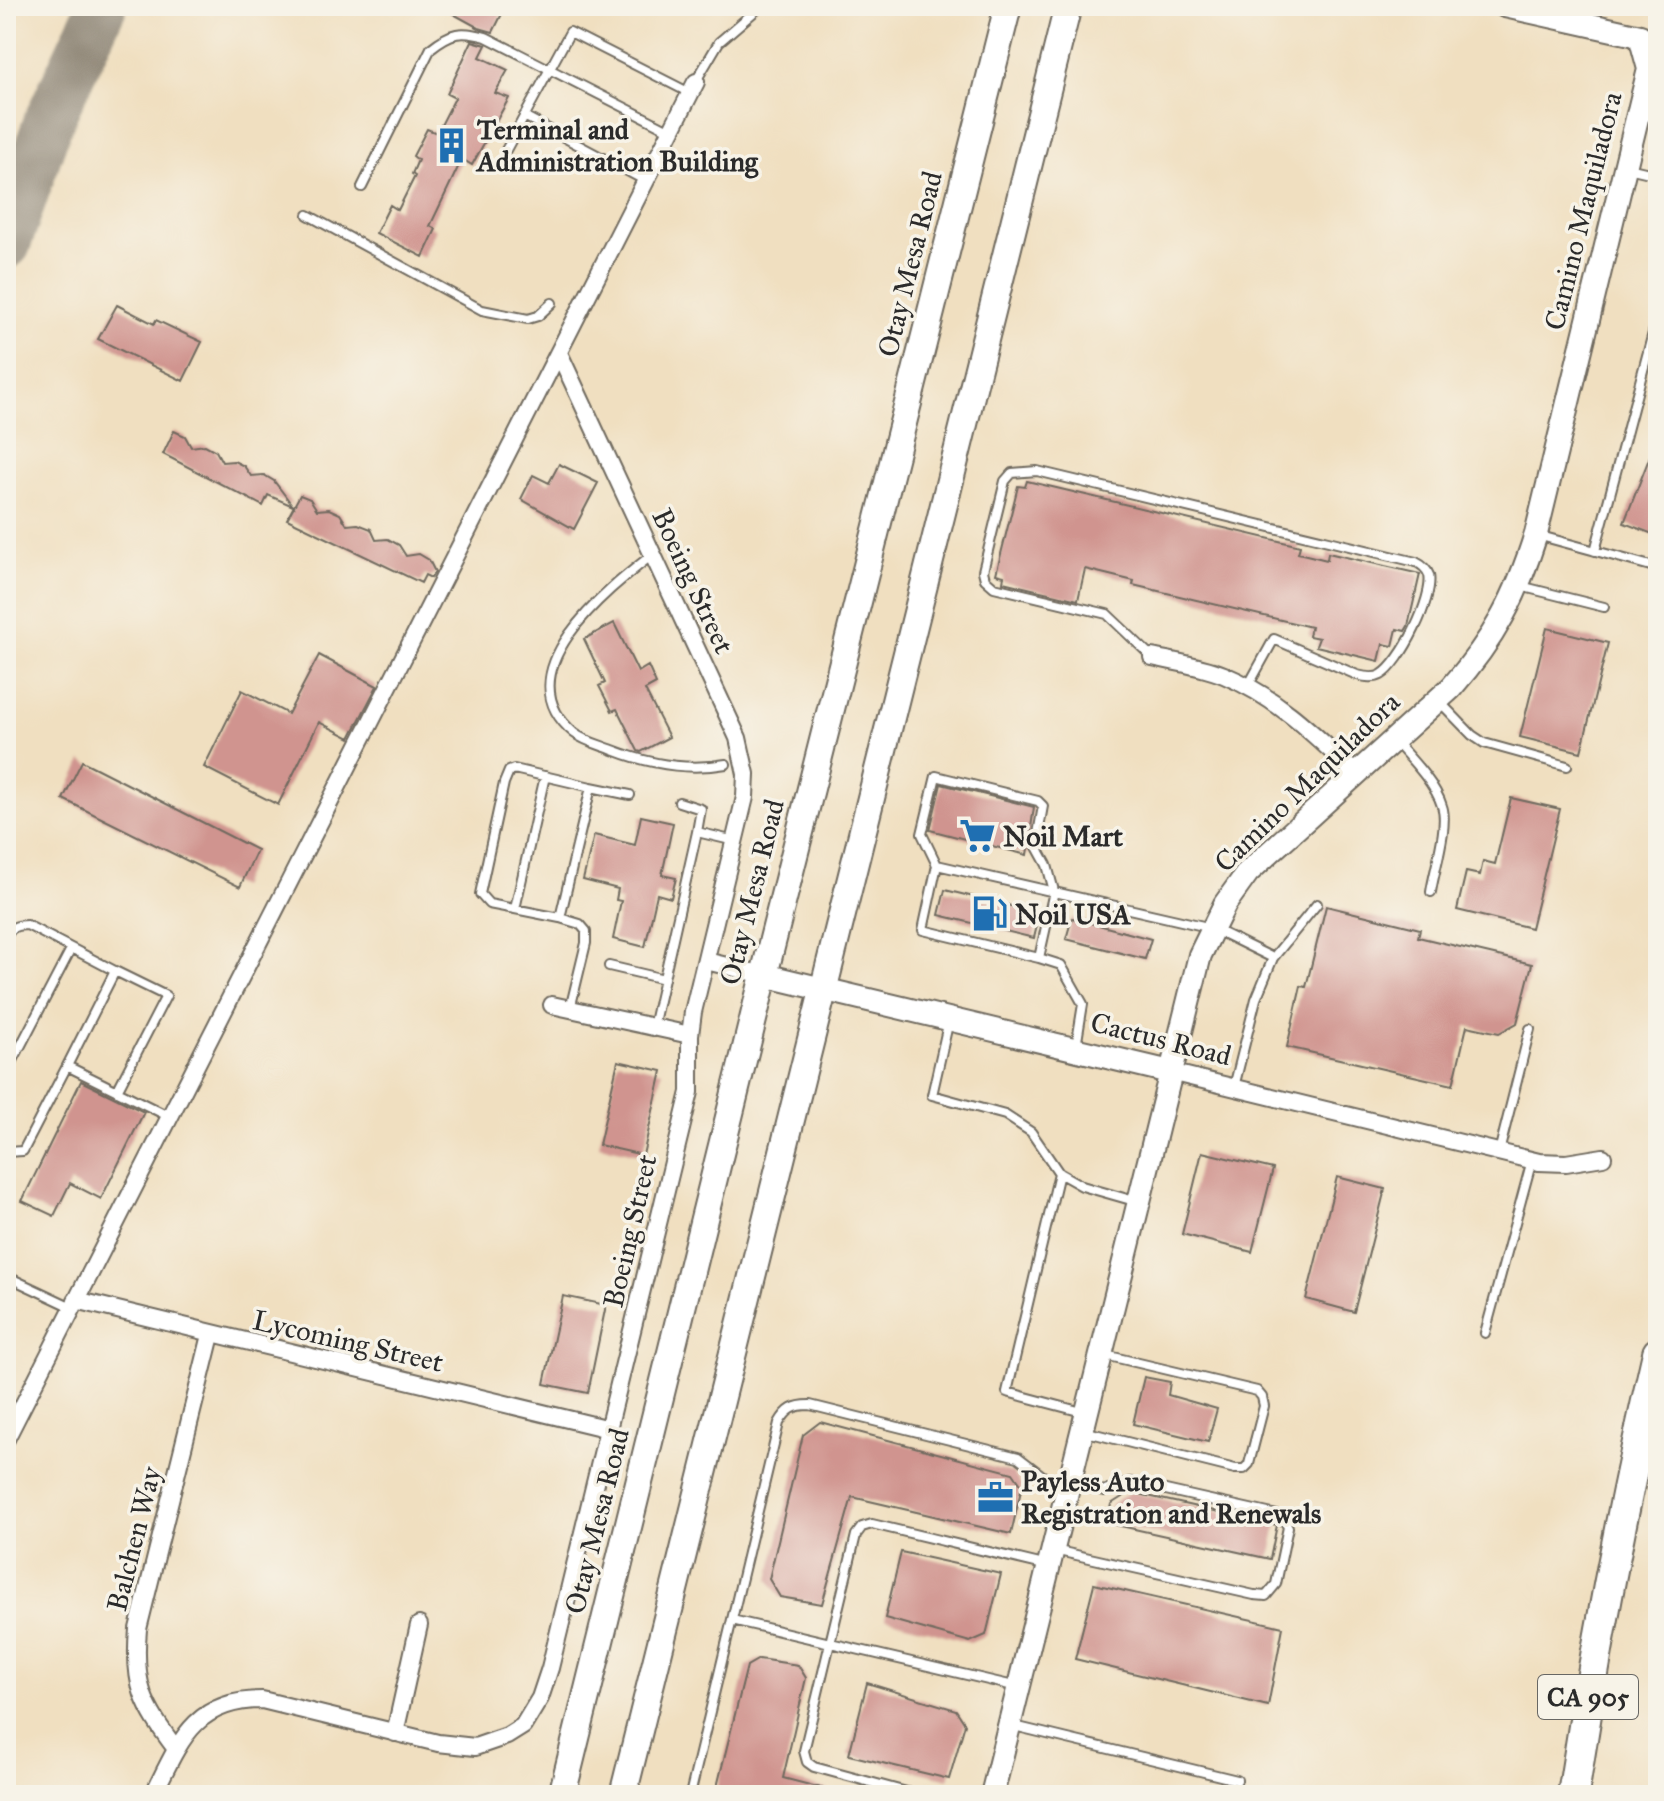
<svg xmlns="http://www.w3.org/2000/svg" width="1664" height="1801" font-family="'IM FELL Great Primer',serif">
	<rect width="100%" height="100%" fill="#f7f3e8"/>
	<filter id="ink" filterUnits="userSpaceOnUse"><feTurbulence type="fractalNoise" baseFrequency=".0125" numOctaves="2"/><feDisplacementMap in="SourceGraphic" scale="16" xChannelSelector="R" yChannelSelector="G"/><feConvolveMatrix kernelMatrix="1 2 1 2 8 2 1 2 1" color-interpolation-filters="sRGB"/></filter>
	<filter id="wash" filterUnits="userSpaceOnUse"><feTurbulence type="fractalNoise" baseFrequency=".006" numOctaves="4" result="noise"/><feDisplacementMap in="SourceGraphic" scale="32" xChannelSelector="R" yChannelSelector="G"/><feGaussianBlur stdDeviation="1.8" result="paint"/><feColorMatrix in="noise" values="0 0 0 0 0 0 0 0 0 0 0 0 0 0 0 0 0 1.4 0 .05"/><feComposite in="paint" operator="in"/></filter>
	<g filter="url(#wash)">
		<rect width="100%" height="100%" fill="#f0dfc0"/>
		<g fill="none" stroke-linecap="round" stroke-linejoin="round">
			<path stroke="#8e8576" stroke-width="50" d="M6,244L49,120L102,6"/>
		</g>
		<g id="blocks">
			<path fill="#d0948f" d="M439,6H506L493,32L479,28Z
				M472,41L486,45L480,57L508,70L495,93L509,98L472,165L462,159L430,226L436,229L423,257L376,233L390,205L398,210L415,176L412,174L418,160L413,156L427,129L437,133L455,98L447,94Z
				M117,305L154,324L156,320L202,342L183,381L98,339Z
				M174,431L185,436L191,447L205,445L216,451L222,462L234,461L244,466L251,476L264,475L274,481L293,506L268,495L263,506L163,454Z
				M1657,438H1658V536L1624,523Z
				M559,464L598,483L574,529L521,499L533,475L549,483Z
				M1027,481L1300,546L1298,553L1327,560L1328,553L1420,574L1408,626L1405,631L1397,629L1393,646L1383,644L1379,661L1316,646L1319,638L1309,636L1311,627L1133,585L1134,581L1085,569L1078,600L1003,582L1004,576L996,574L1018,486L1025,487Z
				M300,495L310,499L317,510L329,509L340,514L347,525L358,524L371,529L376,540L388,539L399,545L406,556L419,554L429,560L435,572L431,578L425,575L421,583L287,519Z
				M614,623L638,672L648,666L656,684L645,690L669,737L641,752L638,751L617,709L612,711L599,686L605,683L584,639Z
				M1547,628L1608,643L1581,752L1520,737Z
				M319,655L377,686L350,738L319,722L278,805L204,767L242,690L288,714Z
				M82,761L257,850L240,887L63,799Z
				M941,784L1034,807L1027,855L930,830Z
				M1511,798L1560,809L1531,928L1457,910L1466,872L1480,875L1483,861L1495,864Z
				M641,816L673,823L662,875L676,878L671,898L657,894L645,947L613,939L621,901L616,900L618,889L583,880L594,835L635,845Z
				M945,890L1040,913L1034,938L939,915Z
				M1326,906L1420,929L1418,937L1532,964L1517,1023L1499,1033L1467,1026L1453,1085L1287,1047L1301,986L1306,987Z
				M1072,918L1151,939L1145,959L1066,939Z
				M618,1061L662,1071L643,1155L599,1145Z
				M81,1081L144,1112L101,1199L70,1183L54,1216L22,1201Z
				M1202,1152L1273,1169L1252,1252L1182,1234Z
				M1337,1177L1385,1189L1354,1312L1306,1299Z
				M563,1296L606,1305L588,1393L544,1384Z
				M1144,1377L1170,1382L1168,1395L1217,1409L1208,1442L1133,1424Z
				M820,1422L1013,1473L1022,1486L1011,1534L852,1497L822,1604L780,1597L769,1579L803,1435Z
				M1130,1492L1277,1525L1270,1559L1107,1523L1111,1504Z
				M901,1552L1001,1574L986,1635L970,1642L885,1618Z
				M1094,1584L1283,1627L1268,1706L1075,1659Z
				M759,1659L798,1665L806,1678L783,1778L829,1790L828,1795H715L747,1666Z
				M867,1683L956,1710L965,1724L949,1779L849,1755Z"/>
		</g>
	</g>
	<g filter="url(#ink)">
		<use href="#blocks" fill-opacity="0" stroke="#706a5f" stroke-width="2"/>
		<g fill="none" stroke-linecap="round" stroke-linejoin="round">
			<defs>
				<path id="lane" d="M696,81L719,42L761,6
					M524,116L646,181
					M506,150L570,32L690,93
					M1628,168L1658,175
					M362,187L431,48C451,32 461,30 486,37L671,131
					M308,215L482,310L528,319L538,316L552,303
					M1537,535L1658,568
					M1595,551L1658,314
					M652,555C607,590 502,673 574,733C584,741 600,745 613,750C649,764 687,771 726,764
					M1520,586L1604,607
					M1152,657L1107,614L994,587L985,579L983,571L1005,481L1012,473L1037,471L1416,562C1422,565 1427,569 1429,575C1434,597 1401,664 1381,675C1374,679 1365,677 1357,675L1274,639L1248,686
					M1438,700L1472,735L1484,743L1567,766
					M1394,740C1410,758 1435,783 1442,806C1449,825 1434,871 1431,892
					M679,802L701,809L697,832
					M937,865L922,834L936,776L1038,801L1043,806L1036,845L1047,865L1054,891L1039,958L923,930L937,865L1212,928L1273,958L1256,999L1234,1087
					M515,909L545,776
					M560,918L489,904L480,894L504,783L509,771L514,769L591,787
					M6,937C11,927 16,925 27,925L115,971
					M1039,958L1061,965L1083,1004L1076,1047
					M1273,958L1317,904
					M609,966L664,979
					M570,1009L586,943V931L580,924L560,918L591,787L630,795
					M949,1020L932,1095L1005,1115L1031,1132L1059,1173L1082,1186L1138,1202
					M653,1027L697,832L735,841
					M6,1074L71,949
					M117,1091L166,996L115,971L67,1066L170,1117
					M6,1152L23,1151L67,1066
					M1499,1152L1530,1029
					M1059,1173L1007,1392L1086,1413
					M6,1276L72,1307
					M1485,1333L1532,1160
					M1083,1431L1235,1469H1244L1249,1464L1264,1406L1262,1397L1257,1391L1105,1355
					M1054,1550L1254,1595L1266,1596L1276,1584L1288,1527L1284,1520L1277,1515L1130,1482L1105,1491L1070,1484
					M732,1620L1018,1687
					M1010,1725L1237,1780
					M690,1795L779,1423C787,1409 794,1405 810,1405L1018,1457L1065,1493
					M918,1795L814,1767L807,1762L804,1751L856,1535L862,1527L872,1524L1048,1566"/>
				<path id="street" d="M1152,657C1176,662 1202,666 1224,675C1277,697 1315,735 1356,774
					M706,961L764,975
					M552,1005L690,1035
					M1170,1072L1539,1162L1566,1163L1603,1157
					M76,1300L609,1429
					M6,1439L696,82
					M395,1733L419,1625
					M176,1749C143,1705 133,1686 138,1629L211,1335
					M153,1795C180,1741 194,1700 262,1700L438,1743L475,1747L507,1736L523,1726L540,1698L550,1668L690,1092V1035L693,1012L745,797L746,774L738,738L559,353"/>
				<path id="secondary" d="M764,975L1170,1072
					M992,1795L1200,955L1225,904L1248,872L1451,688C1495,638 1516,598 1536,534L1649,69L1640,36L1505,6"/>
				<path id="primary" d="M562,1795L764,975L1008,6
					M623,1795L1068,6"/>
				<path id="highway" d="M1573,1795C1596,1646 1624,1499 1658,1353"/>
			</defs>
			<use href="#lane" stroke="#706a5f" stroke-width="12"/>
			<use href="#street" stroke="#706a5f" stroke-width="20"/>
			<use href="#secondary" stroke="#706a5f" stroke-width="26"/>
			<use href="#primary" stroke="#706a5f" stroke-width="30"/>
			<use href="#highway" stroke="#706a5f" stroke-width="34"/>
			<use href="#lane" stroke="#fff" stroke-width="8"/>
			<use href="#street" stroke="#fff" stroke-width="16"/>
			<use href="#secondary" stroke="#fff" stroke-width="22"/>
			<use href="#primary" stroke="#fff" stroke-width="26"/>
			<use href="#highway" stroke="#fff" stroke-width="30"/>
		</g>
	</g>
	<defs>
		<symbol id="building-bare" viewBox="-9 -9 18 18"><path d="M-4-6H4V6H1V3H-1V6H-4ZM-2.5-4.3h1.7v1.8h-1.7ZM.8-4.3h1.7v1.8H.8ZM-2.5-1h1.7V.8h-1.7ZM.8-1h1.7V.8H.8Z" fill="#1f6fb2" stroke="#f7f3e8" stroke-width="2.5" paint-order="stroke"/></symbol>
		<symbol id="supermarket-bare" viewBox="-9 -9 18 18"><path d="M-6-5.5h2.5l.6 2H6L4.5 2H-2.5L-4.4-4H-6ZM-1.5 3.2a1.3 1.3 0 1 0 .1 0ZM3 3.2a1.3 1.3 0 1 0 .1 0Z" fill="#1f6fb2" stroke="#f7f3e8" stroke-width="2.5" paint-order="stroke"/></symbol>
		<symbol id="fuel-bare" viewBox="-9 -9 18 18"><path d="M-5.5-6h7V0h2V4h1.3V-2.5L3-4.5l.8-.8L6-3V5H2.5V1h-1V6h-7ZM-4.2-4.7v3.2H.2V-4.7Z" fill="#1f6fb2" stroke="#f7f3e8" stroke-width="2.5" paint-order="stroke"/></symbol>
		<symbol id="office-bare" viewBox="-9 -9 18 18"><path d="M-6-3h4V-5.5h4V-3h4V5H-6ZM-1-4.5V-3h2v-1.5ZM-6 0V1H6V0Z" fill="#1f6fb2" stroke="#f7f3e8" stroke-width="2.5" paint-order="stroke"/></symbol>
	</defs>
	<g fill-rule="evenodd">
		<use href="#building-bare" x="426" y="120" width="51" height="51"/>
		<use href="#supermarket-bare" x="952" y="810" width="51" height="51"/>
		<use href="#fuel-bare" x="964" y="888" width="51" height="51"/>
		<use href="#office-bare" x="970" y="1472" width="51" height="51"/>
	</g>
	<g text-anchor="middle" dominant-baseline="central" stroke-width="7" stroke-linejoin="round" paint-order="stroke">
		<rect fill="#f7f3e8" stroke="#686764" stroke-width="2" x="1538" y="1675" width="100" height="44" rx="6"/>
		<g font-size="26" font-weight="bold" fill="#2b2b2b">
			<text x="1588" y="1697">CA 905</text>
		</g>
		<g font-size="28" font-weight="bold" fill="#2b2b2b" stroke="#f7f3e8" text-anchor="start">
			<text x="477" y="129">Terminal and<tspan x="477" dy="32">Administration Building</tspan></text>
			<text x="1003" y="836">Noil Mart</text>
			<text x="1015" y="914">Noil USA</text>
			<text x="1021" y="1481">Payless Auto<tspan x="1021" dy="32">Registration and Renewals</tspan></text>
		</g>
		<g font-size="28" fill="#2b2b2b" stroke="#f7f3e8">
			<text transform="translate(1583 211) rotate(-76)">Camino Maquiladora</text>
			<text transform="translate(910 264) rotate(-76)">Otay Mesa Road</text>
			<text transform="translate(693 581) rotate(65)">Boeing Street</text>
			<text transform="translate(1307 782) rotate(-44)">Camino Maquiladora</text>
			<text transform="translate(752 892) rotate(-76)">Otay Mesa Road</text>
			<text transform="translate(1161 1039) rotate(14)">Cactus Road</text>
			<text transform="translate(630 1231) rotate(-77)">Boeing Street</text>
			<text transform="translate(348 1341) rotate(13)">Lycoming Street</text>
			<text transform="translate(597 1521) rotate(-76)">Otay Mesa Road</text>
			<text transform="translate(134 1539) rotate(-76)">Balchen Way</text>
		</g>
	</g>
	<rect width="1664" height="1801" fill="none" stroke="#f7f3e8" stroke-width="32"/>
</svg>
